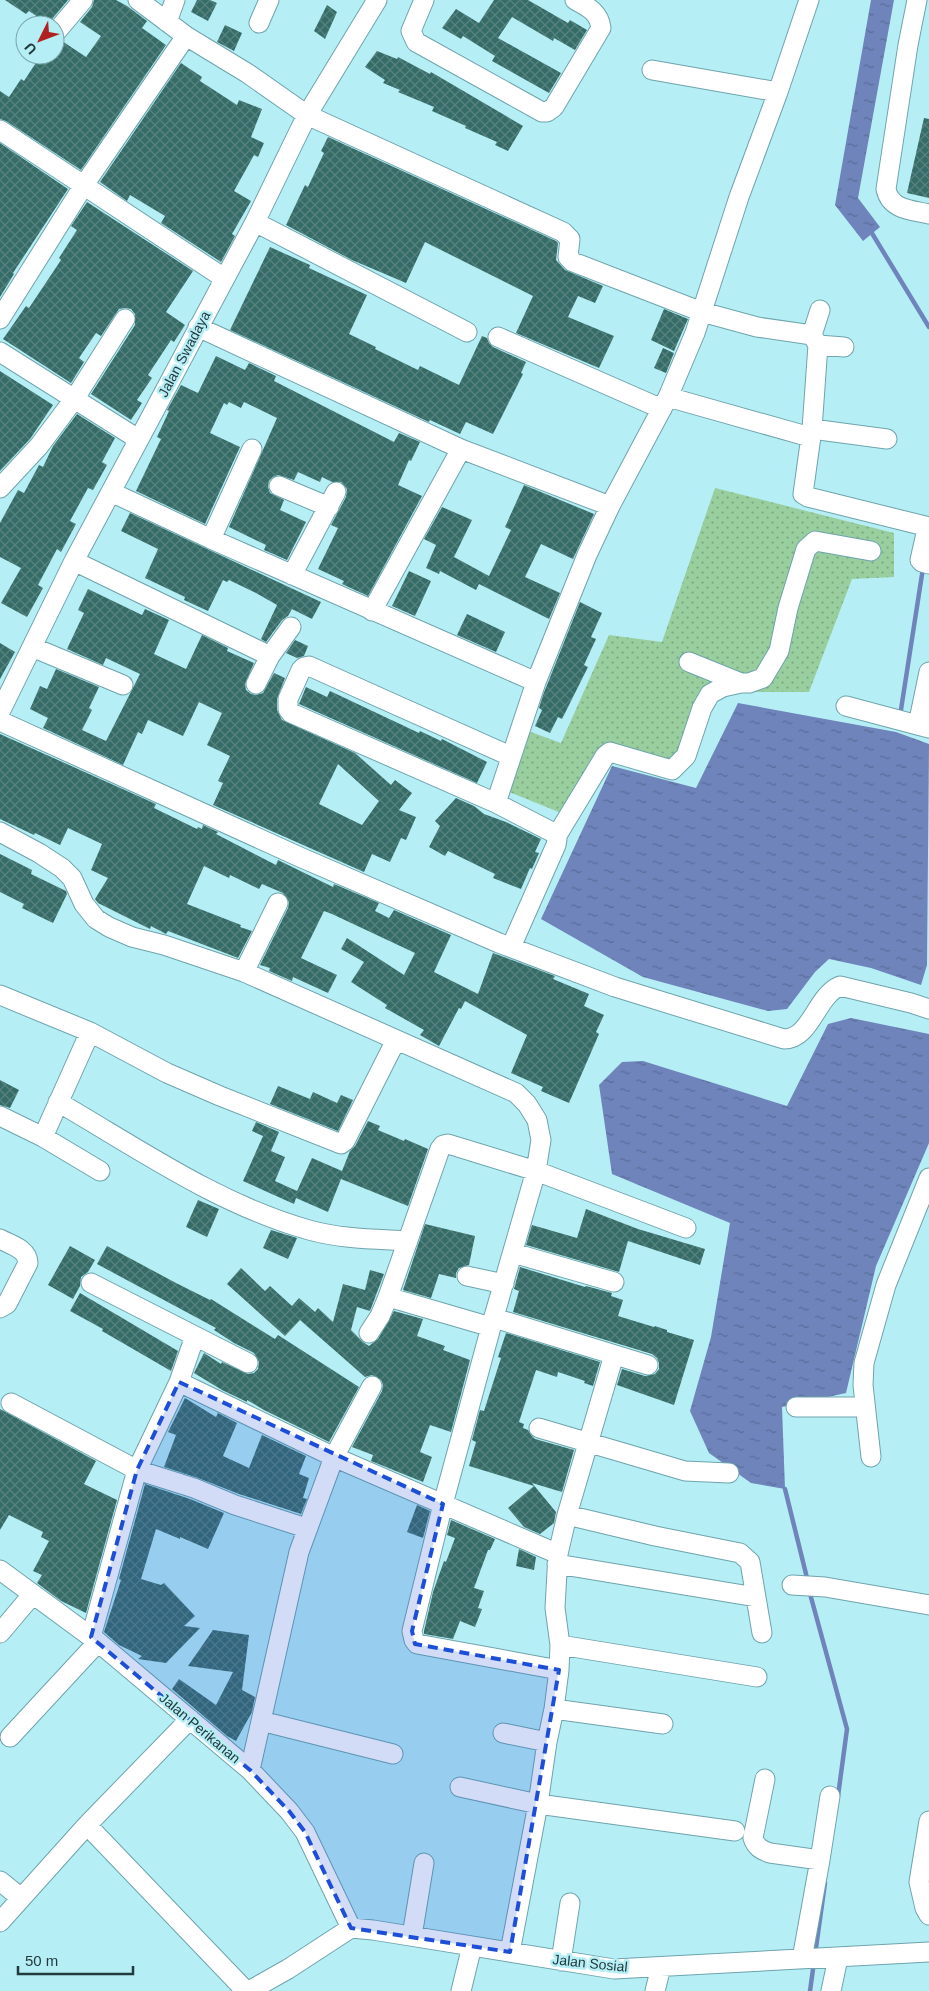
<svg xmlns="http://www.w3.org/2000/svg" width="929" height="1991" font-family="Arial,sans-serif">
	<defs>
		<pattern id="grass-dots" width="8" height="8" patternUnits="userSpaceOnUse" patternTransform="scale(1.25)"><rect width="8" height="8" fill="#99ce9e"/><path d="M2 2h.1M6 6h.1" fill="none" stroke="#7ca882" stroke-width="1.8" stroke-linecap="round"/></pattern>
		<pattern id="water-ripples" width="26" height="14" patternUnits="userSpaceOnUse" patternTransform="scale(1.25)"><rect width="26" height="14" fill="#6e84bb"/><path d="M2 4q2-2 4 0t4 0M15 11q2-2 4 0t4 0" fill="none" stroke="#5a6d99"/></pattern>
		<pattern id="building-cross-hatch" width="8" height="8" patternUnits="userSpaceOnUse" patternTransform="scale(1.25)"><rect width="8" height="8" fill="#366c67"/><path d="M0 0l8 8M0 8l8-8" fill="none" stroke="#58827e"/></pattern>
	</defs>
	<rect width="100%" height="100%" fill="#b6eef6"/>
	<path fill="url(#grass-dots)" d="M715,488L894,533V577L852,579L809,692H715L687,769L604,747L566,815L502,789L528,731L561,743L609,635L662,642Z"/>
	<path fill="url(#water-ripples)" d="M871,0H894L858,198L880,227L863,241L835,205Z
		M738,703L896,732L929,744L927,965L921,985L871,968L829,959L815,972L787,1009L768,1011L643,977L541,919L612,766L696,788Z
		M851,1018L929,1034V1143L876,1266L846,1393L782,1407L785,1489L751,1483L709,1453L690,1411L711,1337L730,1223L612,1174L599,1085L622,1062L643,1061L787,1106L828,1024Z"/>
	<g fill="none" stroke-linecap="round" stroke-linejoin="round">
		<path stroke="#6e84bb" stroke-width="4.5" d="M870,230L929,327
			M900,716L923,568
			M785,1489L808,1582
			M809,1590L847,1729L838,1796
			M815,1955L825,1883
			M810,1991L814,1962"/>
	</g>
	<path fill="url(#building-cross-hatch)" fill-rule="evenodd" d="M5,0H68L48,24L29,11L26,14Z
		M94,0H116L127,6L147,21L142,28L166,45L81,170L6,121L0,119V91L9,97L21,79L24,81L41,55H55V43L62,41L86,57L101,36L80,22L92,7Z
		M197,0H210L217,3L208,21L191,12Z
		M494,0H528L568,23L570,20L587,30L575,50L554,38L553,41L512,17L498,38L561,73L549,93L492,61L495,56L463,36L461,39L442,28L456,9L479,23Z
		M327,5L337,12L325,39L314,31Z
		M225,25L242,33L234,51L217,42Z
		M377,51L397,59L398,57L430,74L431,72L523,126L508,151L495,145L497,142L465,128L466,126L432,111L434,107L398,92L400,90L383,83L385,80L365,67Z
		M181,63L202,77L200,81L237,105L239,100L262,109L251,137L264,143L258,157L254,155L234,191L251,201L232,234L235,236L221,262L161,223L165,216L130,195L127,201L100,182Z
		M924,118L929,119V198L907,193Z
		M328,137L556,241L558,243L556,260L565,270L603,286L595,303L578,296L568,317L614,336L599,368L516,333L533,296L425,242L406,283L352,260L286,225L305,185L308,187L324,153L321,151Z
		M0,143L68,189L13,273L14,274L0,297Z
		M87,202L193,271L166,312L185,325L174,342L171,340L148,375L152,378L137,400L142,403L131,420L91,394L135,325V314L131,309L125,308L119,309L101,336L96,333L79,358L84,362L71,383L3,339L26,306L29,308L61,260L59,258L77,230L71,226Z
		M270,247L310,265L309,268L367,295L349,334L376,347L375,349L418,370L420,366L459,385L482,336L487,338L489,343L493,347L526,362L521,373L523,374L493,434L466,422L460,434L430,420L429,422L230,330Z
		M664,309L688,319L674,351L651,340Z
		M663,348L674,353L666,373L654,368Z
		M216,356L245,370L249,363L276,376L274,381L394,442L399,433L420,442L411,461L409,460L398,485L422,496L368,596L342,584L344,581L318,569L338,528L331,525L346,497L347,489L341,482H332L322,477L320,482L298,472L294,480L278,475L273,477L269,481L268,487L270,493L284,500L280,510L306,522L287,560L264,550L266,545L229,527L277,418L244,402L241,408L229,402L227,405L224,403L210,433L240,447L205,524L136,491L161,439L157,437L169,411L167,410L181,385L198,393Z
		M0,371L53,405L30,439L0,471Z
		M77,414L115,438L102,462L107,465L93,490L88,488L70,521L76,524L61,552L57,549L38,585L43,588L27,617L1,603L21,568L0,557V523L18,490L24,493L39,465L43,467L53,446Z
		M524,485L594,514L573,559L541,544L525,577L560,593L549,619L479,584L476,590L440,571L439,574L426,568L436,545L424,539L442,507L472,520L454,557L489,576L511,530L505,527Z
		M130,513L321,602L312,619L292,609L288,616L282,620L266,642L261,639L277,605L256,593L229,580L227,582L223,580L208,611L184,600L185,597L145,578L158,549L121,531Z
		M409,571L431,581L415,616L392,606Z
		M88,589L142,615L145,609L169,620L154,654L186,669L202,635L228,648L227,651L254,663L245,684L246,690L251,694L256,695L263,693L274,673L285,678L277,699V710L282,720L355,753L391,785L395,780L412,793L399,810L416,817L406,840L401,838L390,862L372,854L364,872L213,805L223,783L218,781L230,756L207,745L222,713L199,702L183,736L148,720L142,734L138,732L123,765L43,728L48,718L30,709L40,686L47,689L56,669L99,687L89,708L92,710L82,730L106,741L140,674L106,658L103,665L67,649L84,613L78,610ZM338,764L379,801L362,825L319,804Z
		M580,602L602,613L591,637L596,639L584,665L588,667L562,719L558,717L550,733L535,726L542,710L539,708L543,695Z
		M467,614L505,632L496,652L457,635Z
		M295,640L308,646L304,656L297,658L286,653Z
		M0,643L15,652L0,679Z
		M306,687L327,697L330,691L419,733L420,731L441,741L442,739L487,762L477,783L299,704Z
		M0,734L156,804L154,808L197,829L198,827L202,829L203,825L218,832L216,834L276,865L278,860L333,887L334,884L379,903L375,911L389,918L394,910L451,935L434,972L478,994L493,953L555,976L553,979L589,994L584,1006L604,1015L596,1032L599,1034L569,1103L541,1091L543,1087L511,1073L527,1035L465,1001L461,1009L459,1008L439,1046L420,1035L424,1030L385,1008L387,1005L351,982L364,962L341,949L347,938L404,975L415,953L332,914L324,911L301,958L337,975L328,993L293,977L292,981L269,971L270,968L260,965L288,908L289,902L283,893L262,884L259,889L230,875L229,878L204,866L187,904L241,925L240,927L252,931L238,958L168,931L166,934L151,926L150,929L98,903L95,899L108,878L91,870L102,844L68,828L60,845L35,833L34,835L0,819Z
		M456,798L474,806L484,814L506,822L541,839L535,852L539,853L532,869L530,868L521,889L493,878L495,874L448,851L445,856L429,847L440,826L435,821Z
		M0,854L32,870L31,874L66,891L67,894L53,923L22,908L24,904L0,892Z
		M0,1080L19,1090L10,1108L0,1105Z
		M278,1086L310,1099L313,1092L337,1103L341,1095L353,1100L338,1131L270,1104Z
		M368,1121L380,1126L378,1130L404,1141L405,1139L428,1149L408,1206L341,1179L328,1212L296,1198L294,1204L243,1181L263,1136L252,1131L256,1122L279,1132L271,1151L285,1157L275,1181L297,1191L312,1158L342,1171L350,1151L355,1146Z
		M198,1200L219,1209L207,1237L186,1227Z
		M586,1209L638,1229L705,1249L700,1265L628,1241L619,1272L526,1245L532,1225L577,1238Z
		M425,1224L475,1236L469,1265L459,1268L456,1273V1278L439,1274L431,1298L403,1290Z
		M271,1230L297,1238L288,1259L263,1248Z
		M70,1246L95,1260L88,1272L81,1277L80,1286L73,1299L48,1285Z
		M107,1246L176,1283L210,1300L211,1299L275,1339L278,1335L359,1387L329,1442L264,1410L247,1400V1402L222,1390L194,1373L204,1353L221,1364L222,1362L248,1374L254,1373L258,1369L259,1362L254,1353L234,1343L214,1330L216,1328L97,1264Z
		M520,1267L585,1287L586,1286L612,1293L611,1296L623,1300L618,1316L654,1327L655,1326L667,1330V1332L694,1340L674,1405L617,1385L622,1369L645,1376L655,1374L659,1369V1363L657,1358L652,1354L513,1312L519,1291L514,1289Z
		M241,1268L265,1291L270,1286L292,1306L299,1298L315,1312L318,1308L333,1322L343,1284L365,1290L370,1270L384,1274L370,1311L357,1307L351,1330L363,1342L369,1346L378,1339L394,1311L423,1319L417,1336L445,1346L443,1350L470,1360L451,1432L430,1425L420,1452L432,1457L423,1482L371,1461L373,1455L352,1447L382,1391L383,1385L381,1380L372,1375L365,1377L300,1320L285,1336L227,1284Z
		M80,1293L178,1351L171,1371L102,1331L103,1329L70,1311Z
		M506,1333L600,1362L593,1386L584,1383L585,1381L558,1372L557,1377L536,1370L519,1422L524,1424L523,1428L528,1430L531,1435L535,1439L574,1450L562,1492L532,1483L556,1512L554,1523L540,1534L524,1527L508,1508L534,1486L469,1466L476,1442L472,1440L480,1410L484,1411L501,1358L498,1357Z
		M185,1398L216,1417L218,1413L237,1423L223,1456L249,1468L262,1435L306,1456L299,1474L309,1478L303,1498L307,1499L301,1514L239,1494L198,1478L164,1467L176,1435L168,1432Z
		M0,1409L96,1461L84,1484L117,1500L86,1613L61,1601L37,1583L42,1575L33,1571L49,1541L41,1537L43,1532L9,1515L0,1530Z
		M145,1484L190,1499L224,1513L208,1549L180,1537V1539L156,1529L141,1579L161,1585L164,1583L195,1616L184,1626L200,1628L166,1663L138,1659L142,1656L119,1645L104,1632L121,1580L119,1579Z
		M417,1505L430,1511L423,1538L407,1532Z
		M451,1520L495,1539L490,1550H488L474,1588L484,1591L478,1608L482,1609L475,1627L460,1621L453,1639L424,1634V1631L433,1592L444,1561L446,1562L455,1538L447,1535Z
		M519,1549L536,1557L534,1570L516,1566Z
		M213,1630L249,1635L242,1690L255,1697L252,1712L236,1741L227,1736L172,1689L179,1679L216,1705L233,1672L188,1666Z"/>
	<g fill="none" stroke-linecap="round" stroke-linejoin="round">
		<defs>
			<path id="minor" d="M138,0L186,36L247,73L307,115L563,232L570,239L568,257L573,262L702,312L757,327L812,335L818,345L844,347
				M424,0L411,31L416,42L542,112H547L554,107L601,28C599,12 588,7 575,0
				M917,0L908,45L886,189C890,210 912,210 929,214
				M167,22L175,0
				M259,23L269,0
				M56,32L83,0
				M652,70L778,92
				M0,130L224,278
				M255,222L467,332
				M0,319L84,185L186,36
				M198,327L461,449L610,506
				M812,335L820,310
				M498,337L662,409
				M818,345L812,429L803,494L808,497L925,526L927,529L920,560L922,562L929,564
				M0,352L138,439
				M668,397L810,437
				M812,429L887,439
				M279,486L329,507
				M0,488L39,446L75,398L125,319
				M111,492L211,539L536,682
				M211,539L252,449
				M74,561L270,656
				M292,575L336,492
				M372,611L461,449
				M32,647L123,685
				M689,662L741,683
				M256,684L270,656L291,627
				M846,706L929,728
				M0,712L74,561L255,222L307,115L377,0
				M0,721L302,858L499,943L615,987L784,1039C811,1039 816,996 840,986L911,1003L929,1009
				M918,725L929,672
				M510,756L309,666L304,667L301,670L288,699V709L291,713L496,803L554,833L557,839L556,845L511,947
				M496,803L536,682L587,555L610,506L668,397L695,333L739,197L778,92L809,0
				M0,832L39,853L62,868L72,878L84,904L96,919L109,927L132,937L164,945L244,972L516,1093L527,1104L537,1120L541,1140L536,1171L491,1327L443,1504L412,1631L414,1640L417,1644L559,1670
				M556,837L605,756L610,752L672,770L686,756L702,708L710,694L723,687L741,683H749L763,678L779,651L788,608L806,549L815,541L871,551
				M244,972L278,903
				M0,995L90,1032L167,1073L220,1096L341,1144L345,1141L396,1040
				M58,1102C139,1149 219,1205 309,1230C341,1239 375,1239 408,1241
				M0,1116L43,1137L100,1171
				M43,1137L90,1032
				M0,1239C11,1245 28,1249 28,1263L7,1304L0,1308
				M513,1253L614,1282
				M467,1276L504,1284
				M91,1283L195,1336L179,1382L137,1470L91,1637
				M388,1297L491,1327
				M494,1318L648,1365
				M369,1333L380,1316L388,1297L440,1149L443,1145L448,1144L536,1171L686,1228
				M195,1336L248,1363
				M179,1382L334,1457L558,1554
				M11,1403L137,1470L194,1488L235,1505L306,1528
				M796,1407H865
				M539,1428L685,1471L729,1473
				M871,1457L863,1385L864,1363L886,1285L929,1178
				M567,1515L655,1536L740,1553L750,1562L762,1633
				M557,1564L756,1597
				M0,1570L98,1642L250,1770L289,1811L305,1832L351,1928
				M792,1585L825,1587L929,1605
				M0,1633L33,1594
				M560,1645L757,1677
				M554,1709L663,1724
				M261,1721L393,1754
				M503,1733L547,1742
				M10,1737L98,1642
				M250,1770L299,1552L334,1457L372,1386
				M765,1779L753,1838C756,1847 761,1850 770,1853L820,1860L802,1959
				M460,1787L538,1804L735,1831
				M929,1821L919,1882L925,1908L929,1915
				M87,1825L246,1991
				M820,1860L830,1796
				M0,1881L21,1898
				M0,1922L87,1825L190,1719
				M412,1936L424,1863
				M510,1952L538,1804L547,1742L554,1709L559,1670L560,1645L555,1608L558,1554L567,1515L614,1355
				M561,1961L570,1903
				M249,1991L288,1969L351,1928L373,1930L614,1969L929,1952
				M461,1991L472,1946
				M655,1991L661,1967
				M831,1991L838,1958"/>
		</defs>
		<use href="#minor" stroke="#6ea4ac" stroke-width="21"/>
		<use href="#minor" stroke="#fff" stroke-width="19"/>
	</g>
	<path fill="#1d4ed8" fill-opacity="0.2" stroke="#1d4ed8" stroke-width="4" stroke-dasharray="10 6" stroke-linejoin="round" d="M179,1382L443,1504L412,1631L415,1644L559,1670L510,1952L351,1928L305,1832L289,1811L250,1770L91,1637L137,1470Z"/>
	<g text-anchor="middle" dominant-baseline="central" stroke-width="5" stroke-linejoin="round" paint-order="stroke">
		<g font-size="14" fill="#233a3d" stroke="#b6eef6">
			<text transform="translate(184 354) rotate(-62)">Jalan Swadaya</text>
			<text transform="translate(200 1728) rotate(40)">Jalan Perikanan</text>
			<text transform="translate(590 1963) rotate(6)">Jalan Sosial</text>
		</g>
	</g>
	<g transform="translate(40 40) rotate(228)"><circle r="24" fill="#b6eef6" stroke="#7ba6ac"/>
	<path d="M0-4L9 19L0 12L-9 19Z" fill="#b12020"/>
	<text y="-8" font-size="14" font-weight="bold" text-anchor="middle" fill="#233a3d">U</text>
	</g>
	<path d="M18 1966v8h115v-8" fill="none" stroke="#233a3d" stroke-width="2.5"/>
	<text x="25" y="1966" font-size="15" fill="#233a3d" stroke="#b6eef6" stroke-width="4" paint-order="stroke">50 m</text>
</svg>
